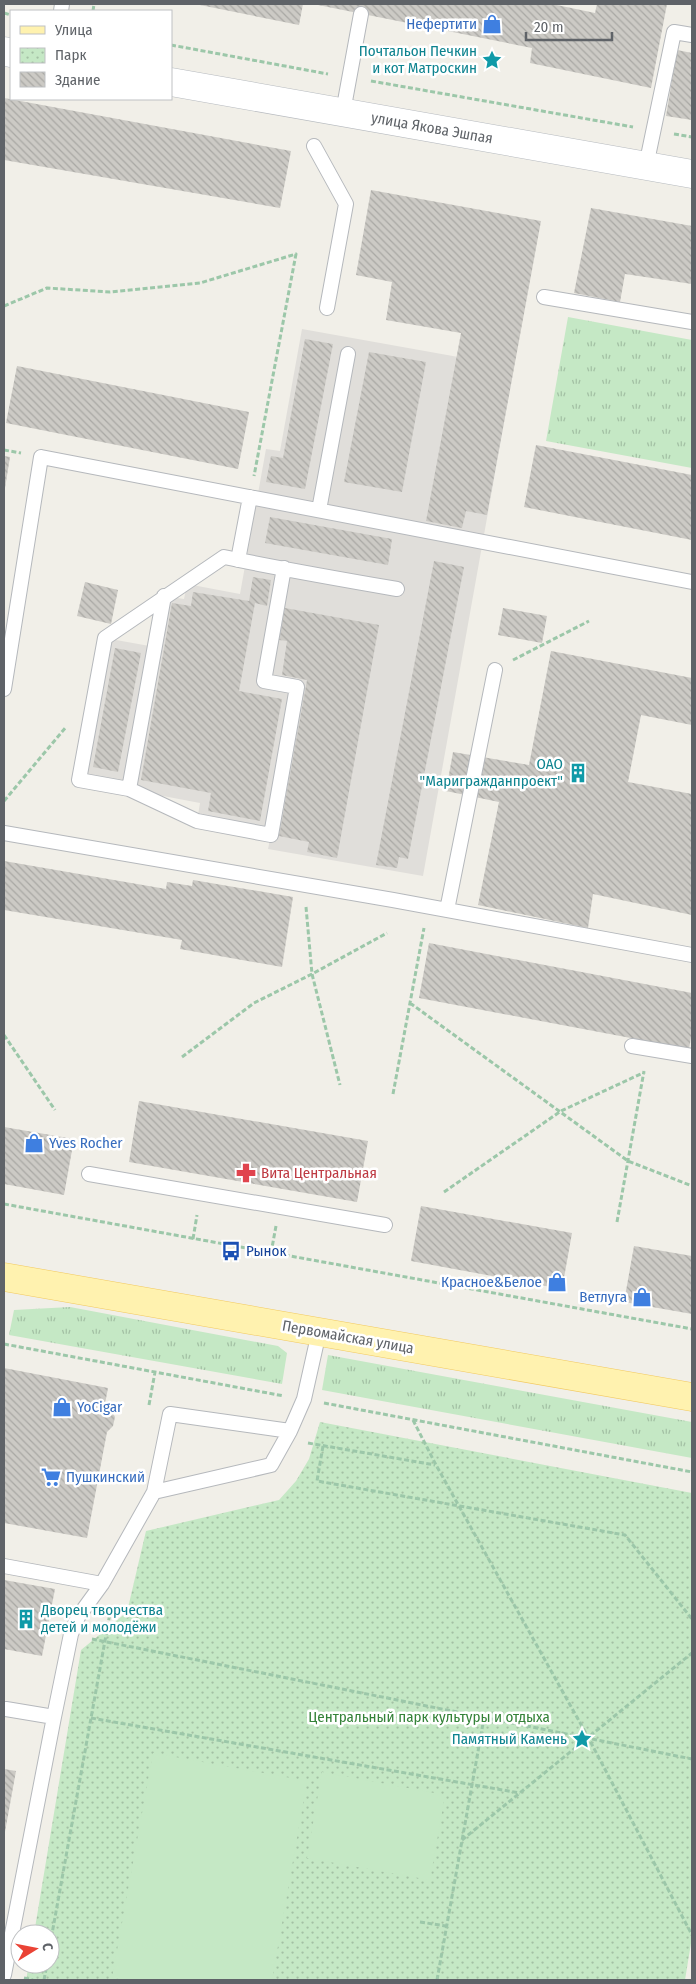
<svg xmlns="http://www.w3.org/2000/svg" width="696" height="1984" font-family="'Fira Sans Condensed',sans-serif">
	<defs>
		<pattern id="grass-tufts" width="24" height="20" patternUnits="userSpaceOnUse" patternTransform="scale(1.25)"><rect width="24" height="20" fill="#c5e8c5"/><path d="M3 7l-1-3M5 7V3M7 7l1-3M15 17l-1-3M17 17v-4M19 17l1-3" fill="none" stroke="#a3c0a4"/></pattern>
		<pattern id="park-dots" width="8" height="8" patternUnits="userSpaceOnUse" patternTransform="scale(1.25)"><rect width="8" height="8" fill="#c5e8c5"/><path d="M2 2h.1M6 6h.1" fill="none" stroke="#a3c0a4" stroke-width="1.8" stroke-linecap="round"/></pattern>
		<pattern id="building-back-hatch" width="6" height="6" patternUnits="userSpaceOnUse" patternTransform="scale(1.25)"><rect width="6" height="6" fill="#cccac5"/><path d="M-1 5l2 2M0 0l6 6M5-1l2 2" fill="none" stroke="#a9a8a4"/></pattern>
	</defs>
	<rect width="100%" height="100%" fill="#f1efe8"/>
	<path fill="#e0deda" d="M302,329L514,367L423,876L268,849L271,835L197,821L200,803L79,780L105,638L155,647L164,596L184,599L187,584L240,594L266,449L280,451Z"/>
	<path fill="url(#grass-tufts)" d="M568,317L692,340V468L546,441Z
		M70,1307L278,1346L287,1353L282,1384L9,1335L14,1310Z
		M328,1355L692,1422V1458L322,1390Z"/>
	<path fill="url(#park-dots)" d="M320,1422L692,1493V1937L685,1980H26L29,1964H50V1934H34L81,1650L127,1612L146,1531L279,1500L296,1481L309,1459Z"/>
	<path fill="#c5e8c5" d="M153,1753L307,1781L272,1980H128L112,1978Z
		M322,1772L445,1795L430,1880L307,1858Z"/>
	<path fill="url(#building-back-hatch)" d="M195,4H303L299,25Z
		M313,4H552L595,13L597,4H667L651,88L530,63L532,48Z
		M677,50L692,53V120L666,116Z
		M4,98L291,151L280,208L4,160Z
		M371,190L541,221L487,515L466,511L462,528L426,521L461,333L386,320L392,282L356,275Z
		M591,208L692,226V284L625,274L620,302L574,293Z
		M305,339L333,344L305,489L266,482L271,456L283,458Z
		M369,352L426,362L402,492L344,482Z
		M17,366L249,412L238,469L6,423Z
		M536,445L692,475V540L524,507Z
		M4,456L10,457L5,488H4Z
		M270,517L392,539L388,565L265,543Z
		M434,561L464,567L408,859L399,857L397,868L376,865Z
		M253,577L271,580L267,606L255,603L239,691L282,699L260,821L208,811L211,793L141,780L172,603L191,606L193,592L249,601Z
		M85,582L118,590L111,624L77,616Z
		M285,608L379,625L337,858L307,852L309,842L279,836L307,680L282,675L287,641L279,640Z
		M503,608L547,616L542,643L498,635Z
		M115,648L141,653L118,772L93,767Z
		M551,651L692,678V725L641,715L628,782L692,794V915L593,894L588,928L478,905L499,802L446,791L453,752L529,765Z
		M4,861L166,889L167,882L192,886L193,880L293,897L282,967L180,949L182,940L4,910Z
		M429,943L692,993V1032L689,1049L419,998Z
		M139,1101L368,1141L357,1202L129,1162Z
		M4,1127L74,1139L64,1195L4,1184Z
		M421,1206L572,1233L562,1289L411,1261Z
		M634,1246L692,1256V1314L624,1302Z
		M4,1368L108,1388L105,1404L111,1409L115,1417L113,1426L107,1432L87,1538L4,1523Z
		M4,1580L55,1589L42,1656L4,1649Z
		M4,1769L16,1771L5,1832H4Z"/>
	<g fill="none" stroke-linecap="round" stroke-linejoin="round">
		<defs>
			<path id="lane" d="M61,11L62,4
				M343,112L361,14
				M314,146L346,204L327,308
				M646,166L674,32L692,35
				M544,297L692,322
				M319,510L348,354
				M238,560L250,497
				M284,568L264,681L297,687L271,835L197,821L129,789L79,780L105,638L224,557C281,569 339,579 397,589
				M4,689L41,457L692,582
				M129,789L164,596
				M4,833L393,900L692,955
				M447,910L495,670
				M632,1046L692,1056
				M89,1174L385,1225
				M154,1492L170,1414L290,1431
				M4,1566L102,1584
				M6,1709L54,1717L71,1634L78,1617L102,1584L154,1492L271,1465L290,1431L304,1399L319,1332
				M4,1975L54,1717"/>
			<path id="secondary" d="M4,51L11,53
				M171,82L692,174"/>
			<path id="primary" d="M4,1277L692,1397"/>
		</defs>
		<use href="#lane" stroke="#b5b8bc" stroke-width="16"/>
		<use href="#secondary" stroke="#b6babf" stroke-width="29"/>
		<use href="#primary" stroke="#f2c960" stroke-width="29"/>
		<path stroke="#9cc7a9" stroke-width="3" stroke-dasharray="5 2.5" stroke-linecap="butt" d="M93,11L94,4
			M4,13L11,15
			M171,45L328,74
			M371,81L633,127
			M674,134L692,137
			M4,306L47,288L110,292L200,283L296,254L254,476
			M4,450L21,453
			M513,660L589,621
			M4,801L66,727
			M306,907L312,974L340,1085
			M410,1003L628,1161L692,1186
			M4,1035L55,1110
			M182,1057L254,1003L312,974L387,933
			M393,1094L424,928
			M444,1192L561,1111L645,1072
			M4,1204L692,1329
			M617,1222L644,1071
			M193,1239L197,1215
			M271,1253L276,1226
			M4,1344L284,1396
			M324,1403L692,1472
			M149,1405L155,1372
			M413,1420L436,1465L588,1737L692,1935
			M308,1443L435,1465
			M323,1446L317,1481L625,1535L692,1619
			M92,1639L692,1759
			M91,1718L520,1793
			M462,1840L692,1653
			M420,1922L446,1926
			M50,1945L110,1613
			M24,1978L33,1980
			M44,1980L47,1964
			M437,1980L484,1718"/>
		<use href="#lane" stroke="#fff" stroke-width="14"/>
		<use href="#secondary" stroke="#fff" stroke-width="28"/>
		<use href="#primary" stroke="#fff2af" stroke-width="28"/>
	</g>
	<defs>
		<symbol id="shop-bare" viewBox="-9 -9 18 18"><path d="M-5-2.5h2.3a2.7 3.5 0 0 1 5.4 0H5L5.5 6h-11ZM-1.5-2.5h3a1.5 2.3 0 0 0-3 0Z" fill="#3f7fe0" stroke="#fff" stroke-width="2.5" paint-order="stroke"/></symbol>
		<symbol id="sight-bare" viewBox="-9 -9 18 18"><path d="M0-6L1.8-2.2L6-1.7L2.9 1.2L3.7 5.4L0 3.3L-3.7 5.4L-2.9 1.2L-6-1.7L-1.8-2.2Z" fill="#0f9aa8" stroke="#fff" stroke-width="2.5" paint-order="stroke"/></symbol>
		<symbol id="building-bare" viewBox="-9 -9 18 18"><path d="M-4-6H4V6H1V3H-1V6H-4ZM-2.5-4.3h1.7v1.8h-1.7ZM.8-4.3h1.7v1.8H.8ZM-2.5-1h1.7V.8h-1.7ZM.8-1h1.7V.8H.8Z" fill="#0f9aa8" stroke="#fff" stroke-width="2.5" paint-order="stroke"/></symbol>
		<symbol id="pharmacy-bare" viewBox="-9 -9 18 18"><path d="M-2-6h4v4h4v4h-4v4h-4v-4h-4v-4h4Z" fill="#e0444e" stroke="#fff" stroke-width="2.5" paint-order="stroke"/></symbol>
		<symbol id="bus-bare" viewBox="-9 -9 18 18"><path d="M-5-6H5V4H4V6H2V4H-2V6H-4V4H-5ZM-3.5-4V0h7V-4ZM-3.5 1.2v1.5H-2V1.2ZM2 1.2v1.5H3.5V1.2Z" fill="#1a4fb4" stroke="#fff" stroke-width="2.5" paint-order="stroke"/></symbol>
		<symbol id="supermarket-bare" viewBox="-9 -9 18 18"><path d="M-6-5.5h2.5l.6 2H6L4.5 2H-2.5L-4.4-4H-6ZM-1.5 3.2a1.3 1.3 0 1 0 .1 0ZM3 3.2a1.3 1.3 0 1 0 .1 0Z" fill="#3f7fe0" stroke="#fff" stroke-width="2.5" paint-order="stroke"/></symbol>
	</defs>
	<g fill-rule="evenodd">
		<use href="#shop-bare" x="478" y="10" width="28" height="28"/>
		<use href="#sight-bare" x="478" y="46" width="28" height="28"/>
		<use href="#building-bare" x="564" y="759" width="28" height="28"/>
		<use href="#shop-bare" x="20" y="1129" width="28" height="28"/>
		<use href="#pharmacy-bare" x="232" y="1159" width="28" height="28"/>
		<use href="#bus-bare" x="217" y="1237" width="28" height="28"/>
		<use href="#shop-bare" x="543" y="1268" width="28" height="28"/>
		<use href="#shop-bare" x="628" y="1283" width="28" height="28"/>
		<use href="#shop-bare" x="48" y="1393" width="28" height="28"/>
		<use href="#supermarket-bare" x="37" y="1463" width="28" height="28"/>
		<use href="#building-bare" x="12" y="1605" width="28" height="28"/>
		<use href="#sight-bare" x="568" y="1725" width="28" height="28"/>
	</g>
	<g text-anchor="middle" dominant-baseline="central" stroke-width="5" stroke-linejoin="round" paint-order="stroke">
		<g font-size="15" fill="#366cbe" stroke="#fff" text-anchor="end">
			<text x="477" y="24">Нефертити</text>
			<text x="49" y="1143" text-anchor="start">Yves Rocher</text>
			<text x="542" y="1282">Красное&amp;Белое</text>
			<text x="627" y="1297">Ветлуга</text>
			<text x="77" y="1407" text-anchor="start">YoCigar</text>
			<text x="66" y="1477" text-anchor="start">Пушкинский</text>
		</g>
		<g font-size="15" fill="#0d838f" stroke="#fff" text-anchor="end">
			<text x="477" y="51">Почтальон Печкин<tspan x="477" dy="17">и кот Матроскин</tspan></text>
			<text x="563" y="764">OAO<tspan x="563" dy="17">"Маригражданпроект"</tspan></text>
			<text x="41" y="1610" text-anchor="start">Дворец творчества<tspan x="41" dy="17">детей и молодёжи</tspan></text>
			<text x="567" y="1739">Памятный Камень</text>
		</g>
		<g font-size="15" fill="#5f6368" stroke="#fff">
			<text transform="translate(432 128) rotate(10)">улица Якова Эшпая</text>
			<text transform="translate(348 1337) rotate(10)">Первомайская улица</text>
		</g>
		<g font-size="15" fill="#be3a42" stroke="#fff" text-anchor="start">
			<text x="261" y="1173">Вита Центральная</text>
		</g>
		<g font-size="15" fill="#164399" stroke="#fff" text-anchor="start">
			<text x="246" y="1251">Рынок</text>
		</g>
		<g font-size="15" fill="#348238" stroke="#fff">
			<text x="429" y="1717">Центральный парк культуры и отдыха</text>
		</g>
	</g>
	<rect width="696" height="1984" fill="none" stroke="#5f6368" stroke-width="10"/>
	<rect x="10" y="10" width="162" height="90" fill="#ffffff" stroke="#bfc1c3"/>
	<rect x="20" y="26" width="25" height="8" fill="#fff2af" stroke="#bfc1c3"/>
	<text x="55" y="35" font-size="15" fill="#5f6368">Улица</text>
	<rect x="20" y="48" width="25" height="15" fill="url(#park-dots)" stroke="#bfc1c3"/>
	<text x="55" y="60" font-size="15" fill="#5f6368">Парк</text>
	<rect x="20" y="72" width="25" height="15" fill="url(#building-back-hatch)" stroke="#bfc1c3"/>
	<text x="55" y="85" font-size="15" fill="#5f6368">Здание</text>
	<g transform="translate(35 1949) rotate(80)"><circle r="24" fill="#ffffff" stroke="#bfc1c3"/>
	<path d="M0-4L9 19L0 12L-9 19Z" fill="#ea4335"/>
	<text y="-8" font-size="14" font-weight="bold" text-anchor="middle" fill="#5f6368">С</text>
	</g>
	<path d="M526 32v8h86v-8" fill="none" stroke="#5f6368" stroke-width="2.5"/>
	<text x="534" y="32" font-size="15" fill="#5f6368" stroke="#ffffff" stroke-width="4" paint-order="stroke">20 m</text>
</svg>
